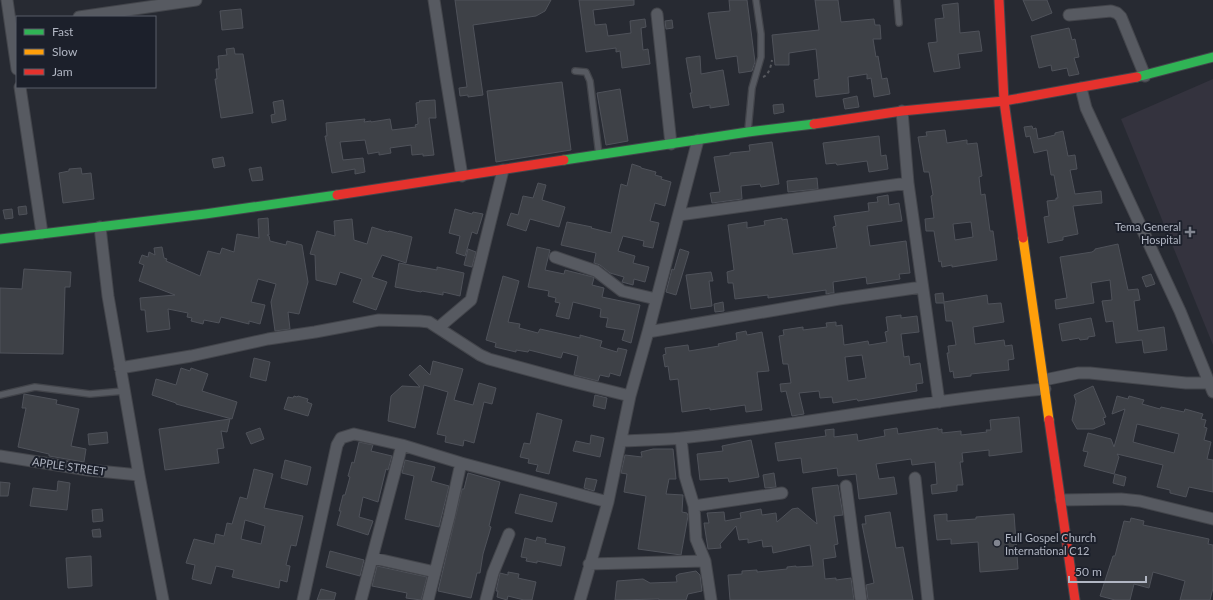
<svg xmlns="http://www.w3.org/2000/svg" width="1213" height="600" font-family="Lato,sans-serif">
	<rect width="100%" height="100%" fill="#272a32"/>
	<path fill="#34333e" d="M1213,79V345L1121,119Z"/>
	<path fill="#3e4147" stroke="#4f525a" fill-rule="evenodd" d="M455,0H551L545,11L536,16L473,25L483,95L468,97V95L460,96L459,88L467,87Z
		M579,0H634V5L593,10L595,25L606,24L608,36L631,33L630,21L645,19L646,27L641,28L643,50L648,49L650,64L622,68L620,51L616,52V48L586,52Z
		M729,0H747L755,62L752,71L739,73L737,56L716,59L708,13L730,11Z
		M815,0H838L841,22L874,19L875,25H880L881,39H873L876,57L878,56L882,79L887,78L890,94L874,97L871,78L867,79V74L848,77L849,93L816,97L814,80L819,79L816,49L789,53V65H775L772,35L819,30Z
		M1023,0H1047L1052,13L1032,21Z
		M958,3L960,33L979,31L982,51L958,54L960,68L934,72L928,43L937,42V40L935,19L944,18L942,5Z
		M241,9L243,28L222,30L220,11Z
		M672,20L673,28L666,29L665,21Z
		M1069,28L1072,40L1075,39L1079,57L1074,58L1079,74L1069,76L1067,68L1052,71L1051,65L1039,68L1031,36Z
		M234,48L235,54H243L253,113L221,118L215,79H217L216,69H219L218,56L227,55L226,49Z
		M700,56L701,74L723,70L729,105L710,108V105L693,108L690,93H692L686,58Z
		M562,82L571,150L496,162L487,91Z
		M620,89L628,141L606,145L597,93Z
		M857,96L859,107L845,109L843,99Z
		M283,100L286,120L272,123L271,115L275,114L273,102Z
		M435,100L436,118H429L434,155L423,156V154L412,155L411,145L390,148L391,153L379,155V152L368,154L365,140L340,142L343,160L363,158L365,172L355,174V169L332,173L325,136H327L326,123L365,119L364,122L371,121V122L390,119L392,130L416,127L415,125L418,124L416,103L420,102L419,101Z
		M783,104L784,112L774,114L773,105Z
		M1032,126L1033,129L1036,128L1038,139L1055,135V133L1063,131L1068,156L1075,155L1077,169L1070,170L1075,194L1101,191L1102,203L1073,206L1078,234L1063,237V240L1048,243L1044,217L1049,216L1047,201L1056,200V198H1058L1054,175H1051L1047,150L1034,153L1030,136L1026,137L1024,127Z
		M945,130L947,143L967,140V144L977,143L982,176L979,177L981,195L985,194L990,231H993L997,260L952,267V265L942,267L941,261L939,262L934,231H926L925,219L934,218L931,196L933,195L929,172H924L918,137L927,136L926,132ZM971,222L973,237L955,240L953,224Z
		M879,136L881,156L886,155L888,169L869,172L867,161L837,165L836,163L826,164L823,143Z
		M772,142L779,184L761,187L760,184L741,186L742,199L712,203L710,193L720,192L714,157L730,155V153L750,151L749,145Z
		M223,157L225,166L214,168L212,159Z
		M632,164L641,167V168L656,172L655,175L662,177L661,179L671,182L665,206L655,203L650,221L659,223L653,248L643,246L644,241L623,236L618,251L635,256L633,263L649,267L645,282L634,279L633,285L622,282L624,277L610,273L600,265L594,263L596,253L561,245L567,222L592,227L591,228L611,233L621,184L627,186Z
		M261,167L263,180L252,181L249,169Z
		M81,168L82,174L91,173L94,199L63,203L59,173L69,171V169Z
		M817,178L818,189L788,192L787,181Z
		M538,183L546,185L542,200L565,207L559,227L530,219L526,231L507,225L511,213L518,215L523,196L533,198Z
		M888,195L889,205L899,203L902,221L867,226L870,246L906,241L910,273L899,274L900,279L867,284L866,277L833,282L834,293H831L826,294V290L768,298V295L735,299L733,283H728L727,272L734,270L728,225L747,222V228L765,225L764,221L782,218V220L787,219L793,254L837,248L833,227L836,226L834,216L869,211L868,203L878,202L877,197Z
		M26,206L27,214L19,215L18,207Z
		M12,209L13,218L5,219L3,210Z
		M455,209L472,214L473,212L483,214L477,234L472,232L465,256L456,253L460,236L449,233Z
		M268,218L269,235H267L269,236L270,241L286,245L287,241L302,245L308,282L299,314L288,312L290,329L275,331L271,302L276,284L258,279L251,302L265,305L260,324L249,321V324L221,317L219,323L204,320L203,324L191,321L192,318L187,317L188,313L168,309L170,329L147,332L145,310H141L140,298L175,295L139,281L144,265L139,263L142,255L148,257L149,252L155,255L154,248L162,247L164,258L167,259L166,261L200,276L208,251L220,254L222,248L234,252L237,234L259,238L258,219Z
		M352,219L354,240L367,244L372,227L388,232L389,231L412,237L406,263L382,255L372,277L387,282L376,310L353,302L362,279L340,272L336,285L316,280L315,255L310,254L317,231L335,236L334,221Z
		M1118,244L1128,290L1138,289L1140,300L1134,301L1138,331L1164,327L1167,350L1144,353L1142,340L1116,343L1113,321L1106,322L1102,301L1112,300L1110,280L1091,283L1094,303L1056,309L1055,300L1067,298L1060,257L1092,252L1095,250V249Z
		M537,247L550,250L545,270L564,274L565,270L593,277L594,278L592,285L604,288L602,297L640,305L631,343L622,340L625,330L606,327L608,318L600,317L601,309L573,302L569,319L556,316L560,303L555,302L556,298L548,296L549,291L528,287Z
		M468,249L476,252L472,267L464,265Z
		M680,249L689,252L676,295L666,292L672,269L674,270Z
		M399,263L437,270V267L464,273L460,296L443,292V295L422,291L421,292L395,287Z
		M24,269L71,272L70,287H65L63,354L0,353V288L22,289Z
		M711,272L713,281H709L712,306L691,309L686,275Z
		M1151,274L1155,284L1146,287L1142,277Z
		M503,276L519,281L508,322L520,324L519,328L538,333L540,329L580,338V335L602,341L600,347L617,352L618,348L627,350L620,376L610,373L609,377L600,375L598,381L574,375L578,356L563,352L561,358L529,350L528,352L516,350V352L495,347L496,343L486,340Z
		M943,293L944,302L987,295L988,304L1001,303L1004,322L973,327L975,344L1004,340L1005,346L1012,345L1014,359L1008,360L1009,370L971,374V376L954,378L953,371L950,372L947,353H949L948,346L956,345L952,321H946L944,303H936L935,294Z
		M723,302L724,311L715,312L714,304Z
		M901,315V318L917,316L919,332L901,334L904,357L909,356L910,365L920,363L923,383L916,384L917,391L858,401L857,399L833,403L832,397L820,398L819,391L799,393L804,414L792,416L786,391L781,392L780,384L791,383L788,364H783L779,336L784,335L783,330L803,327V330L827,327L826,323L836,322V326L842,325L844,345L868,341L869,345L887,342L885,332L888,331L886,317ZM862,355L866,378L848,381L845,357Z
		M1091,318L1095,336L1088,337V339L1080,340L1079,338L1062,341L1059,324Z
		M746,331L747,335L762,332L769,371L757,372L762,410L746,412L745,405L710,410V408L682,412L678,379L670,380L668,366L665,367L663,355L666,354L665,348L688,345L689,351L719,346L718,344L737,340L736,333Z
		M254,358L270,362L266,381L250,377Z
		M433,361L463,369L454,400L473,405L479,383L496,388L492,404L484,402L474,443L464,440L463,446L445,442L446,436L437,434L448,392L424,385L415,428L388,421L391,396L402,386L420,387L409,375L420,365L430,375Z
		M181,368L190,371L191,368L208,374L202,391L237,402L232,419L176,404V403L152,395L156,379L176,385Z
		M1093,386L1106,417L1103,418L1105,424L1093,429H1077L1072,420L1076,401L1074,395Z
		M24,394L57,400L56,404L79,409L71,446L86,449L84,462L49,456V454L18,447L26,408H22Z
		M595,395L607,398L605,409L593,406Z
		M294,396L297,397L298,396L308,399L307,402L312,404L308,416L284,409L288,397L293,398Z
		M1117,396L1128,399L1129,396L1144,400L1142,404L1160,409L1161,407L1184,412L1185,409L1203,414L1201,419L1206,420L1204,427L1207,428L1204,440L1211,442L1207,459L1213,460V492L1189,487L1186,497L1170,493V490L1157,487L1163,465L1117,454L1119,457L1114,474L1084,466L1088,452L1083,451L1088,433L1111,439L1114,447L1125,409L1112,414ZM1137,424L1179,434L1174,453L1133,442Z
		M537,413L562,420L549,474L536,471L538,465L528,463L529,459L520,457L524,443L530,444Z
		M1019,417L1022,452L989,456V450L962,453L963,462H960L963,485H957V491L932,494L931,485L937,484L935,462L912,465L911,459L876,464L879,479L894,477L897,494L859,499L856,474L838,476L837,468L803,473L801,458L778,461L775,443L826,436L825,430L834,429V437L857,434L858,441L885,436L884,430L897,428L898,434L938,428V430L942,429V433L961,431V435L987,432L986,430H991L990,420Z
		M230,419L227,432L221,431L224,448L217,449L219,463L165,470L159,429Z
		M260,428L264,439L251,444L246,433Z
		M107,432L108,443L89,445L88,434Z
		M591,435L604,438L600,457L573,451L576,441L590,444Z
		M751,440L759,477L729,482L728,478L700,480L697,454L723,451L722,446Z
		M359,442L373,445L371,451L392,456L388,470L386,469L378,502L363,497L359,517L373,521L368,535L337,525L341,511H339L343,495H345L350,477L348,476L352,462L354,463Z
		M653,449H673L676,479H669L666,494L683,495L682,512L687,513L688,516L681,555L638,549L646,496L624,492L627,474L621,473L625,455L642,457L641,452Z
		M285,460L311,467L307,485L281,478Z
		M405,460L435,467L431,481L449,486L439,527L405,519L414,476L402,473Z
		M254,469L273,474L264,508L303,516L296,546L291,545L286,565L290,566L287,582L280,580L279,588L232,577L234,570L216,566L211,584L192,579L195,565L186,563L194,539L214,544L216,534L224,536L227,523L232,524L240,497L247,499ZM245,520L265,526L261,544L241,539Z
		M468,473L500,482L489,526L491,527L483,554L480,573H477L471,598L438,591L462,489H464Z
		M774,473L776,487L765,488L763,475Z
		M1115,474L1126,477L1124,486L1113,483Z
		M586,478L597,480L594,491L584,488Z
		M58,481L70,483L67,510L30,506L33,488L57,491Z
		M0,482L10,483L8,496H0Z
		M838,485L843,515L834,516L838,544L834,545L836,557L823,559L825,579L836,578V580L851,578L854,600H730L728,575L742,574V571L757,570V572L787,569V567L796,566V567L813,566L810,545L773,553L772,546L763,547L762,540L748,543V539L739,540L736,526L720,544L721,548L708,549L704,523H709L707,513L724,512L725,521L741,518L740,513L761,509L762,515L776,513L777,522L792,509L798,508L817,524L812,488Z
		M520,494L557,503L552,522L515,513Z
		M102,509L103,521L93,522L92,510Z
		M890,512L896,548L903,547L913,600H868L866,585L874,583L862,524H866L865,516Z
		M947,514V521L976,519V517L1014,514L1018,569L980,572L978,542L951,544V539L937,540L934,515Z
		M1131,518L1144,521L1143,525L1209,539L1208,544L1213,545V588L1210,600H1180L1185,581L1153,572L1149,588L1134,584L1130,600H1115L1100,596L1113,556H1115L1124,521L1130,522Z
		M100,529L101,537H93L92,530Z
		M537,537L546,539L545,543L565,547L561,566L537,561V563L526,561L527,558L521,557L525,538L536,541Z
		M330,551L364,560L360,576L326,567Z
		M91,556L92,586L68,588L66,558Z
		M377,566L427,577L421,600L406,598L407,593L372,586Z
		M696,571L700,575L702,591L688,594L686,600H659V599L615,600L617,581L643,579L650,583L677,582L676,576L679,574Z
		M508,572L519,574L518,578L536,582L532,600H524L508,596L507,600L497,597L498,591H496L500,573L508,575Z
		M321,589L336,593L334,600H317Z"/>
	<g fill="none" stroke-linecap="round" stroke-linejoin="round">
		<defs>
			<path id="lane" d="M897,0L899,23
				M575,71L586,72L590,81L599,155
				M748,130L752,88L761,57V34L756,0
				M0,395L35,387L90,394L124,391"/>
			<path id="street" d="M7,0L17,69
				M434,0L446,78L462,176
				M657,14L671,144
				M1069,15L1111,11L1117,13L1121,17L1145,76
				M79,17L196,0
				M20,87L42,233
				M1081,88L1086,108L1180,311L1213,392
				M902,111L908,183L939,402
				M679,215L908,183
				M100,227L108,296L139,475L163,600
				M555,257L596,271L622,291L656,299
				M438,328L471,300L503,170
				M648,332L839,299L922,287
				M120,368L191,356L268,339L315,332L379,320L420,321L429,322L480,355L489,359L566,380L630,396
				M1044,380L1078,373H1090L1186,383H1209
				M681,438L685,476L694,506L696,539L705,561L711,600
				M621,441C641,440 661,440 681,438C803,425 923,400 1045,389
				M0,456L88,470L139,475
				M915,478L928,600
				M846,486L861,600
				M1061,500L1121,499L1140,501L1213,519
				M694,506L782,493
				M373,558L435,572
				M589,564L705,561
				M303,600L337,445L341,438L354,434L402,445L461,463L608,502
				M361,600L402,445
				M428,600L449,517L461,463
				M486,600L493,573L509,534
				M580,600L608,502L630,396L648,332L698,140"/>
			<path id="fast" d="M1137,77L1213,57
				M564,160L748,132L814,124
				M0,239L205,214L337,195"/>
			<path id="slow" d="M1023,238L1049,420"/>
			<path id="jam" d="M999,0L1004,101L1023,238
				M814,124L902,111L1004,101L1137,77
				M337,195L564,160
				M1049,420L1075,600"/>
		</defs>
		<use href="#lane" stroke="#43454b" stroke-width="8"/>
		<use href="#street" stroke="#43454b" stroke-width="13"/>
		<use href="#fast" stroke="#43454b" stroke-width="11"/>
		<use href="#slow" stroke="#43454b" stroke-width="11"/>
		<use href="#jam" stroke="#43454b" stroke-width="11"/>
		<path stroke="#56585e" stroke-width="2" stroke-dasharray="3 3" stroke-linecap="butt" d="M763,77C769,75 771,66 772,60"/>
		<use href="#lane" stroke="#575a61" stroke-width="5.5"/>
		<use href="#street" stroke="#575a61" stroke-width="11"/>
		<use href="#fast" stroke="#30b455" stroke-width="9"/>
		<use href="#slow" stroke="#ff9f0a" stroke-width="9"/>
		<use href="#jam" stroke="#e5322d" stroke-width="9"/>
	</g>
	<g fill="#818590" stroke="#1c202b" stroke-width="1.5">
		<path d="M1188 226h4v4h4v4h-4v4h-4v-4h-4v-4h4z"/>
		<circle cx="997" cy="543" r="4"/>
	</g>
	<g text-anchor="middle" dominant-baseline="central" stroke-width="4" stroke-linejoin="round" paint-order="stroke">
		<g font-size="11" fill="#b1b6c3" stroke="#1c202b" text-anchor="end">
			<text x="1181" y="226">Tema General<tspan x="1181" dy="13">Hospital</tspan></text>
			<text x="1005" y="537" text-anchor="start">Full Gospel Church<tspan x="1005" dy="13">International C12</tspan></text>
		</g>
		<g font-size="11" fill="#b1b6c3" stroke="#1c202b">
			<text transform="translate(69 466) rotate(8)">APPLE STREET</text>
		</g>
	</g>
	<rect x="16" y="16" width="140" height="72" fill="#1c202b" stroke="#585c68"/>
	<rect x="24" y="29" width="20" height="6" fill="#30b455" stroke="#585c68"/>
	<text x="52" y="36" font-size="12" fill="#b1b6c3">Fast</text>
	<rect x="24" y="49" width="20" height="6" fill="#ff9f0a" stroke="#585c68"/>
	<text x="52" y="56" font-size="12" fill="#b1b6c3">Slow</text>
	<rect x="24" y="69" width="20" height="6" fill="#e5322d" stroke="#585c68"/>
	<text x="52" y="76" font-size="12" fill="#b1b6c3">Jam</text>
	<path d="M1069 576v6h77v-6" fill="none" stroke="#b1b6c3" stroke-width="2"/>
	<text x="1075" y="576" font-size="12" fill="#b1b6c3" stroke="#1c202b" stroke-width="3" paint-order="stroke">50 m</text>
</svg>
